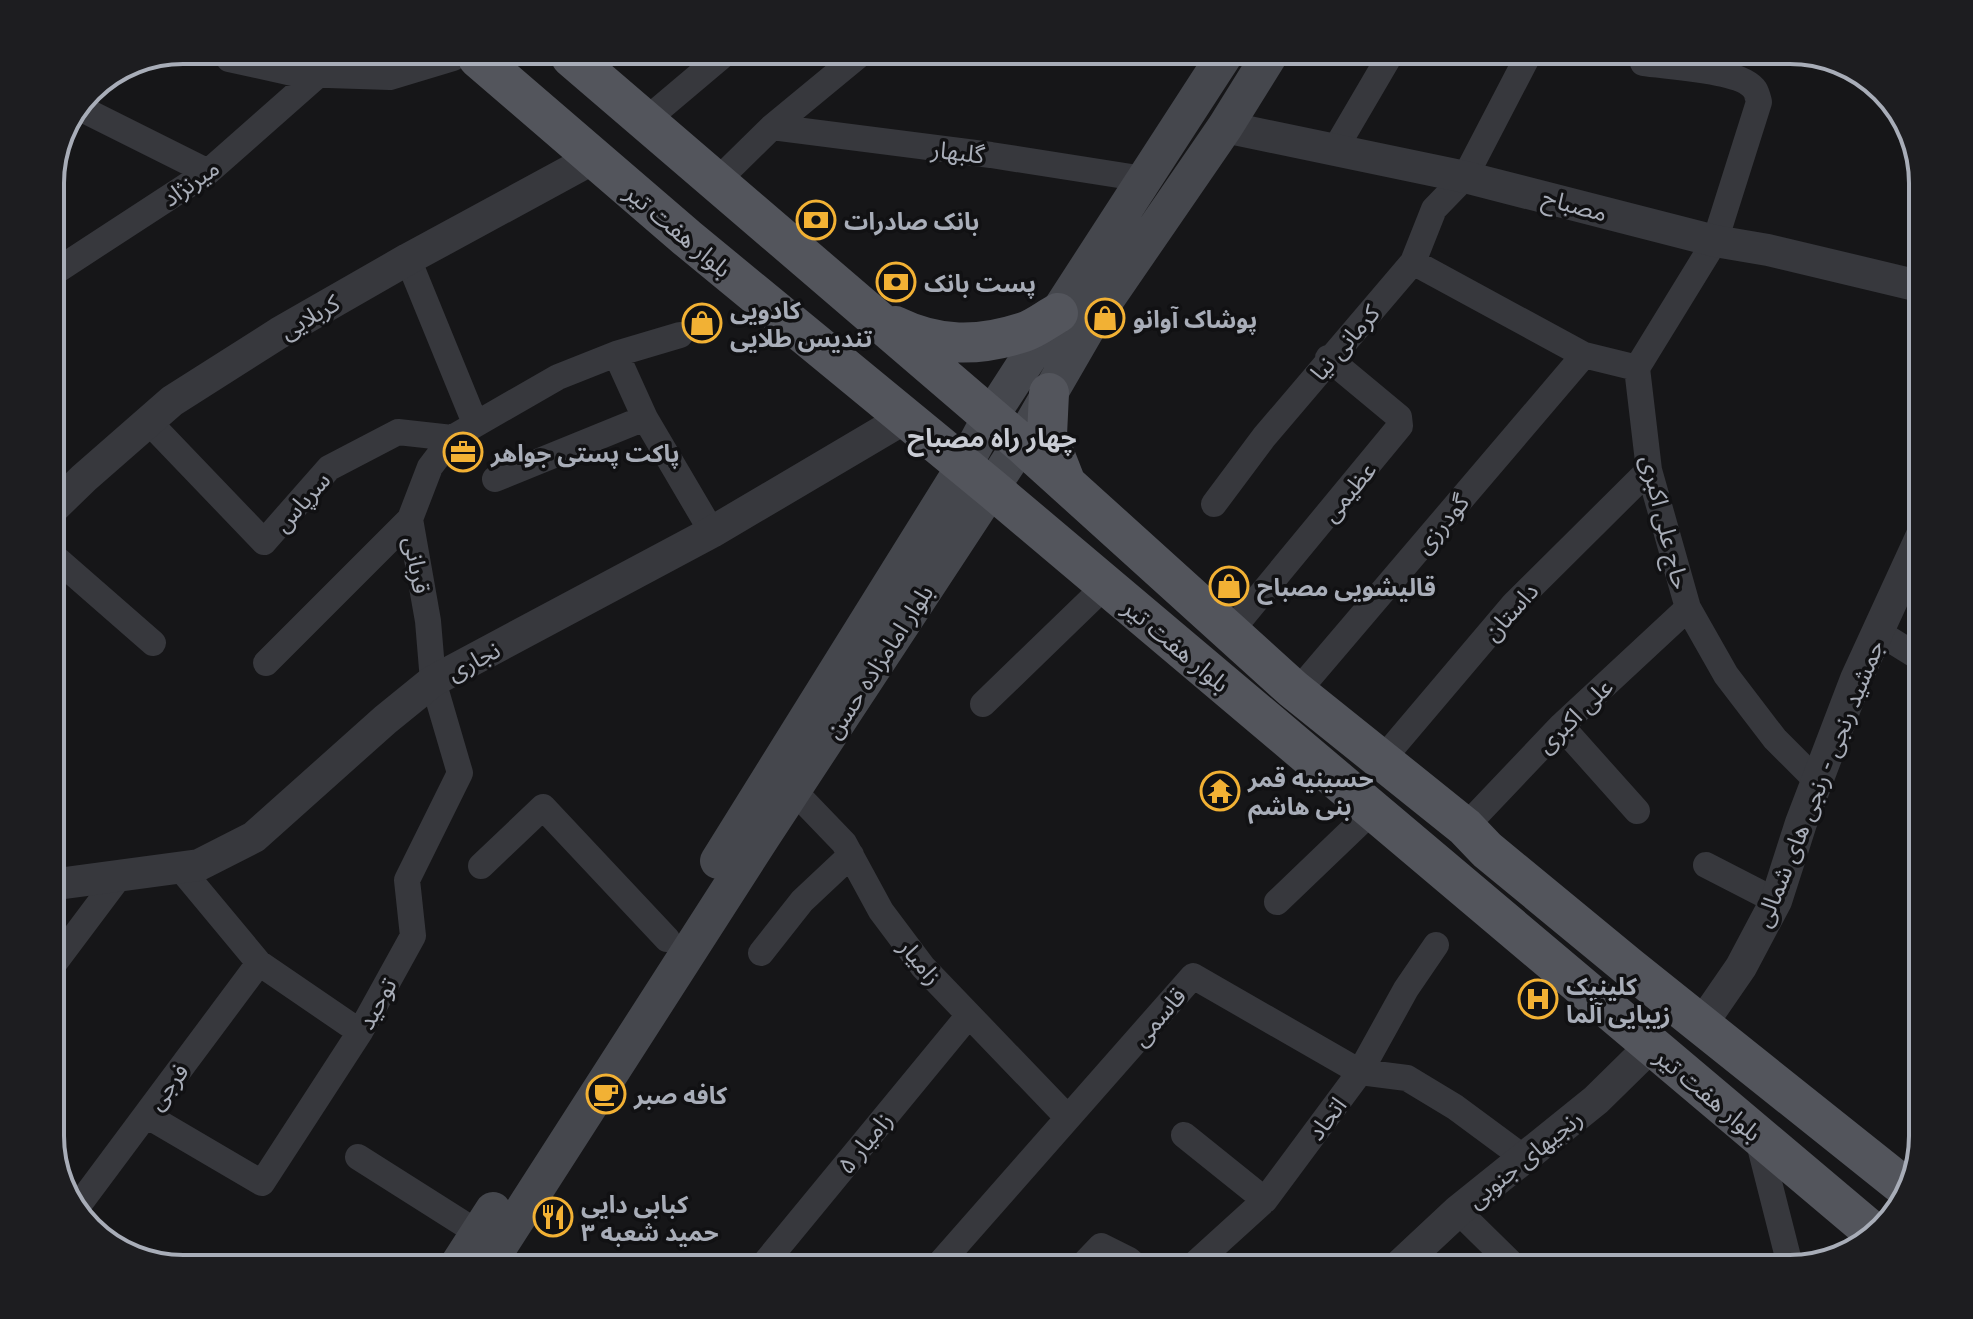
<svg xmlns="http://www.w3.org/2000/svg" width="1973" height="1319" font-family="Lato,'Noto Sans Arabic',sans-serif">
	<rect width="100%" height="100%" fill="#161618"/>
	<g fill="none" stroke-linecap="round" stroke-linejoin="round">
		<path stroke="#37383d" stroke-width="26" d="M229,59L297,74L390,77L453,58
			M1643,63C1667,67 1742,69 1755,90C1756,91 1759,101 1759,102L1715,241L1637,368L1649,470L1688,608L1726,675L1775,739L1817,781
			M80,108L208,172
			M645,121L722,56
			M772,127L991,155L1144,179
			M1334,151L1392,52
			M716,182L772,127L858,56
			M408,259L475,423
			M1413,262L1584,355L1637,368
			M50,275L208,172L319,74
			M616,354L645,418L712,532
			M148,421L264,542L329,468L398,432L452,438
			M495,479L645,418
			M1214,504L1264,437L1413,262L1434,209L1465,177L1530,52
			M50,553L153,643
			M1230,632L1400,426L1399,417L1328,358
			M1878,632L1923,660
			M266,663L410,519
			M1297,692L1584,355
			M983,704L1106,585
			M1561,726L1637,811
			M1381,761L1514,604L1649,470
			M793,790L844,843L881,911L923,967L1068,1118
			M1465,827L1561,726L1688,608
			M1706,865L1776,901
			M481,866L543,807L667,939
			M180,868L259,963L360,1032
			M1277,902L1372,811
			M761,953L802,901L851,855
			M50,969L119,877
			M146,1115L262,1183L360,1032L413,936L407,880L460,773L433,681L428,621L410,519L430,467L452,438L558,377L616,354L680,335
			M1184,1135L1265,1200
			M1757,1135L1791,1269
			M358,1157L478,1233
			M75,1210L259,963
			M1458,1211L1517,1269
			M760,1269L969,1015
			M935,1269L1193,976L1360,1072L1407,1078L1455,1107L1524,1158
			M1079,1269L1101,1246L1129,1260L1139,1269
			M1189,1269L1265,1200L1360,1072L1406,989L1436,945"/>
		<path stroke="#37383d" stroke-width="32" d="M1225,127L1465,177L1715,241L1768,250L1923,287
			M50,511L84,478L172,401L279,333L408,259L594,158
			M50,885L199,865L254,837L385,720L433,681L712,532L905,418
			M1701,1025L1741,967L1776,901L1801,823L1856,679L1923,533
			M1396,1269L1458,1211L1596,1100L1651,1046"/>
		<path stroke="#45474d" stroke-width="36" d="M718,861L964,466L989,419L1226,53
			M455,1269L493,1210
			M485,1269L763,836L1021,443L1091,322L1225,127L1271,53"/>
		<path stroke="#53555c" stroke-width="40" d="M571,57L1021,443L1293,689L1465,827L1487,850L1629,967L1907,1189
			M478,58L687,238L991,488L1875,1234
			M895,326C938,347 978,347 1024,332C1036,328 1047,319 1058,313
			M1049,393L1047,435L1065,481"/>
	</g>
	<defs>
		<symbol id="bank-ring" viewBox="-11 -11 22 22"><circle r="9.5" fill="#111113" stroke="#f2b134" stroke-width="1.5"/><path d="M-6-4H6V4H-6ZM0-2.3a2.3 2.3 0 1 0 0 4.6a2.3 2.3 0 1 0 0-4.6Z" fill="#f2b134"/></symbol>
		<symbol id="shop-ring" viewBox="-11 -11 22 22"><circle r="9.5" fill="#111113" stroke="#f2b134" stroke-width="1.5"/><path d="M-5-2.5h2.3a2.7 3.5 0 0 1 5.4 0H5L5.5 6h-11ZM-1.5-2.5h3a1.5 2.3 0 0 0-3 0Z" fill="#f2b134"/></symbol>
		<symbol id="office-ring" viewBox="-11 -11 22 22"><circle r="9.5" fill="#111113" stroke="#f2b134" stroke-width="1.5"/><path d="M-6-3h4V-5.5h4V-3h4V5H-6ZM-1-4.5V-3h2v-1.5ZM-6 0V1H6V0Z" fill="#f2b134"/></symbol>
		<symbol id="temple-ring" viewBox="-11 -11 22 22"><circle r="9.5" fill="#111113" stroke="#f2b134" stroke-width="1.5"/><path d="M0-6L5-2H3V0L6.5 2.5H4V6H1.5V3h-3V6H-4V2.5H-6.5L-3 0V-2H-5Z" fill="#f2b134"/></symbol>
		<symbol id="hospital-ring" viewBox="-11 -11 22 22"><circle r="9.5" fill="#111113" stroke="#f2b134" stroke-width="1.5"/><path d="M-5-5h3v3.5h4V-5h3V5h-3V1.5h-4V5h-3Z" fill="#f2b134"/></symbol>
		<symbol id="cafe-ring" viewBox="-11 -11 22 22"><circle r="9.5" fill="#111113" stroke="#f2b134" stroke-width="1.5"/><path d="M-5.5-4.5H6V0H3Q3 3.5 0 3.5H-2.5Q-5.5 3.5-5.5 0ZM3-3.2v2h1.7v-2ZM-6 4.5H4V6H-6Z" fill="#f2b134"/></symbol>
		<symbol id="restaurant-ring" viewBox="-11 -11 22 22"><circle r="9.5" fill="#111113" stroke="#f2b134" stroke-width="1.5"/><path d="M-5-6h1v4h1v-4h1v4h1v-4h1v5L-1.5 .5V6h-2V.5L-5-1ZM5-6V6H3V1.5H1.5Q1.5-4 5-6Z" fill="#f2b134"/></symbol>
	</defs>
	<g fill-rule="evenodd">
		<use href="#bank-ring" x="794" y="198" width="44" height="44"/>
		<use href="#bank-ring" x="874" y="260" width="44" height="44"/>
		<use href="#shop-ring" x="1083" y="296" width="44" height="44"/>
		<use href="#shop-ring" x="680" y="301" width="44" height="44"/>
		<use href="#office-ring" x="441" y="430" width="44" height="44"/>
		<use href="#shop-ring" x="1207" y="564" width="44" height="44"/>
		<use href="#temple-ring" x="1198" y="769" width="44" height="44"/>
		<use href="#hospital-ring" x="1516" y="977" width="44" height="44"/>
		<use href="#cafe-ring" x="584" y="1072" width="44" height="44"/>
		<use href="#restaurant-ring" x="531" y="1195" width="44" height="44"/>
	</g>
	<g text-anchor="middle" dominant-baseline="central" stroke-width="7" stroke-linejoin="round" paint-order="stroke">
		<g font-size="24" fill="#a8adb8" stroke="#111113">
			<text transform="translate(958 151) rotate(7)">گلبهار</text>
			<text transform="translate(190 182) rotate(-35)">میرنژاد</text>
			<text transform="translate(1575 204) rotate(15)">مصباح</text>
			<text transform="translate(679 230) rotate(40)">بلوار هفت تیر</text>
			<text transform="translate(309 316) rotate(-30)">کربلایی</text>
			<text transform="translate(1344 342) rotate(-49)">کرمانی نیا</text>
			<text transform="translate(1348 491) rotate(-50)">عظیمی</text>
			<text transform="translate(301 501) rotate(-48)">سرپاس</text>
			<text transform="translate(1666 522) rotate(76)">حاج علی اکبری</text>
			<text transform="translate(1441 523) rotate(-50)">گودرزی</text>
			<text transform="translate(418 565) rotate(80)">قربانی</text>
			<text transform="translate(1510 611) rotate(-48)">داستان</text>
			<text transform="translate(1177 645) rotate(40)">بلوار هفت تیر</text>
			<text transform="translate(473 660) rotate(-28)">نجاری</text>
			<text transform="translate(878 661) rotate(-57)">بلوار امامزاده حسن</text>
			<text transform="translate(1574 715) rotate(-44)">علی اکبری</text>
			<text transform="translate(1818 783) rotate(-68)">جمشید رنجی - رنجی های شمالی</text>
			<text transform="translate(921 961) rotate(50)">زامیار</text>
			<text transform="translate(376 1003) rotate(-61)">توحید</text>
			<text transform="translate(1158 1016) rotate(-49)">قاسمی</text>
			<text transform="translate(167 1086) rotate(-53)">فرجی</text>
			<text transform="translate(1709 1094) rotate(40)">بلوار هفت تیر</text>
			<text transform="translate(1326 1118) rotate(-53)">اتحاد</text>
			<text transform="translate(864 1142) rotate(-51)">زامیار ۵</text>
			<text transform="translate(1524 1158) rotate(-39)">رنجیهای جنوبی</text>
		</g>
		<g font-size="24" font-weight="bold" fill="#a8adb8" stroke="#111113" text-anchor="start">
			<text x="844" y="220">بانک صادرات</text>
			<text x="924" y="282">پست بانک</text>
			<text x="730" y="309">کادویی<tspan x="730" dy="28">تندیس طلایی</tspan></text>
			<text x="1133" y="318">پوشاک آوانو</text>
			<text x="491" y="452">پاکت پستی جواهر</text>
			<text x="1257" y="586">قالیشویی مصباح</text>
			<text x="1248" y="777">حسینیه قمر<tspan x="1248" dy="28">بنی هاشم</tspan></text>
			<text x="1566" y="985">کلینیک<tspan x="1566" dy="28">زیبایی آلما</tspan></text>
			<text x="634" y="1094">کافه صبر</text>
			<text x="581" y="1203">کبابی دایی<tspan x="581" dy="28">حمید شعبه ۳</tspan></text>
		</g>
		<g font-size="26" font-weight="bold" fill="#c9ccd4" stroke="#111113">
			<text x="992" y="437">چهار راه مصباح</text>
		</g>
	</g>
	<path d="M0 0H1973V1319H0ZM183 64H1790A119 119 0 0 1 1909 183V1136A119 119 0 0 1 1790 1255H183A119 119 0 0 1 64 1136V183A119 119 0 0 1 183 64Z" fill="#1d1d20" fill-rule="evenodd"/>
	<path fill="none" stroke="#a8adb8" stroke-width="4" d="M183 64H1790A119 119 0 0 1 1909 183V1136A119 119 0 0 1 1790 1255H183A119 119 0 0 1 64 1136V183A119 119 0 0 1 183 64Z"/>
</svg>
